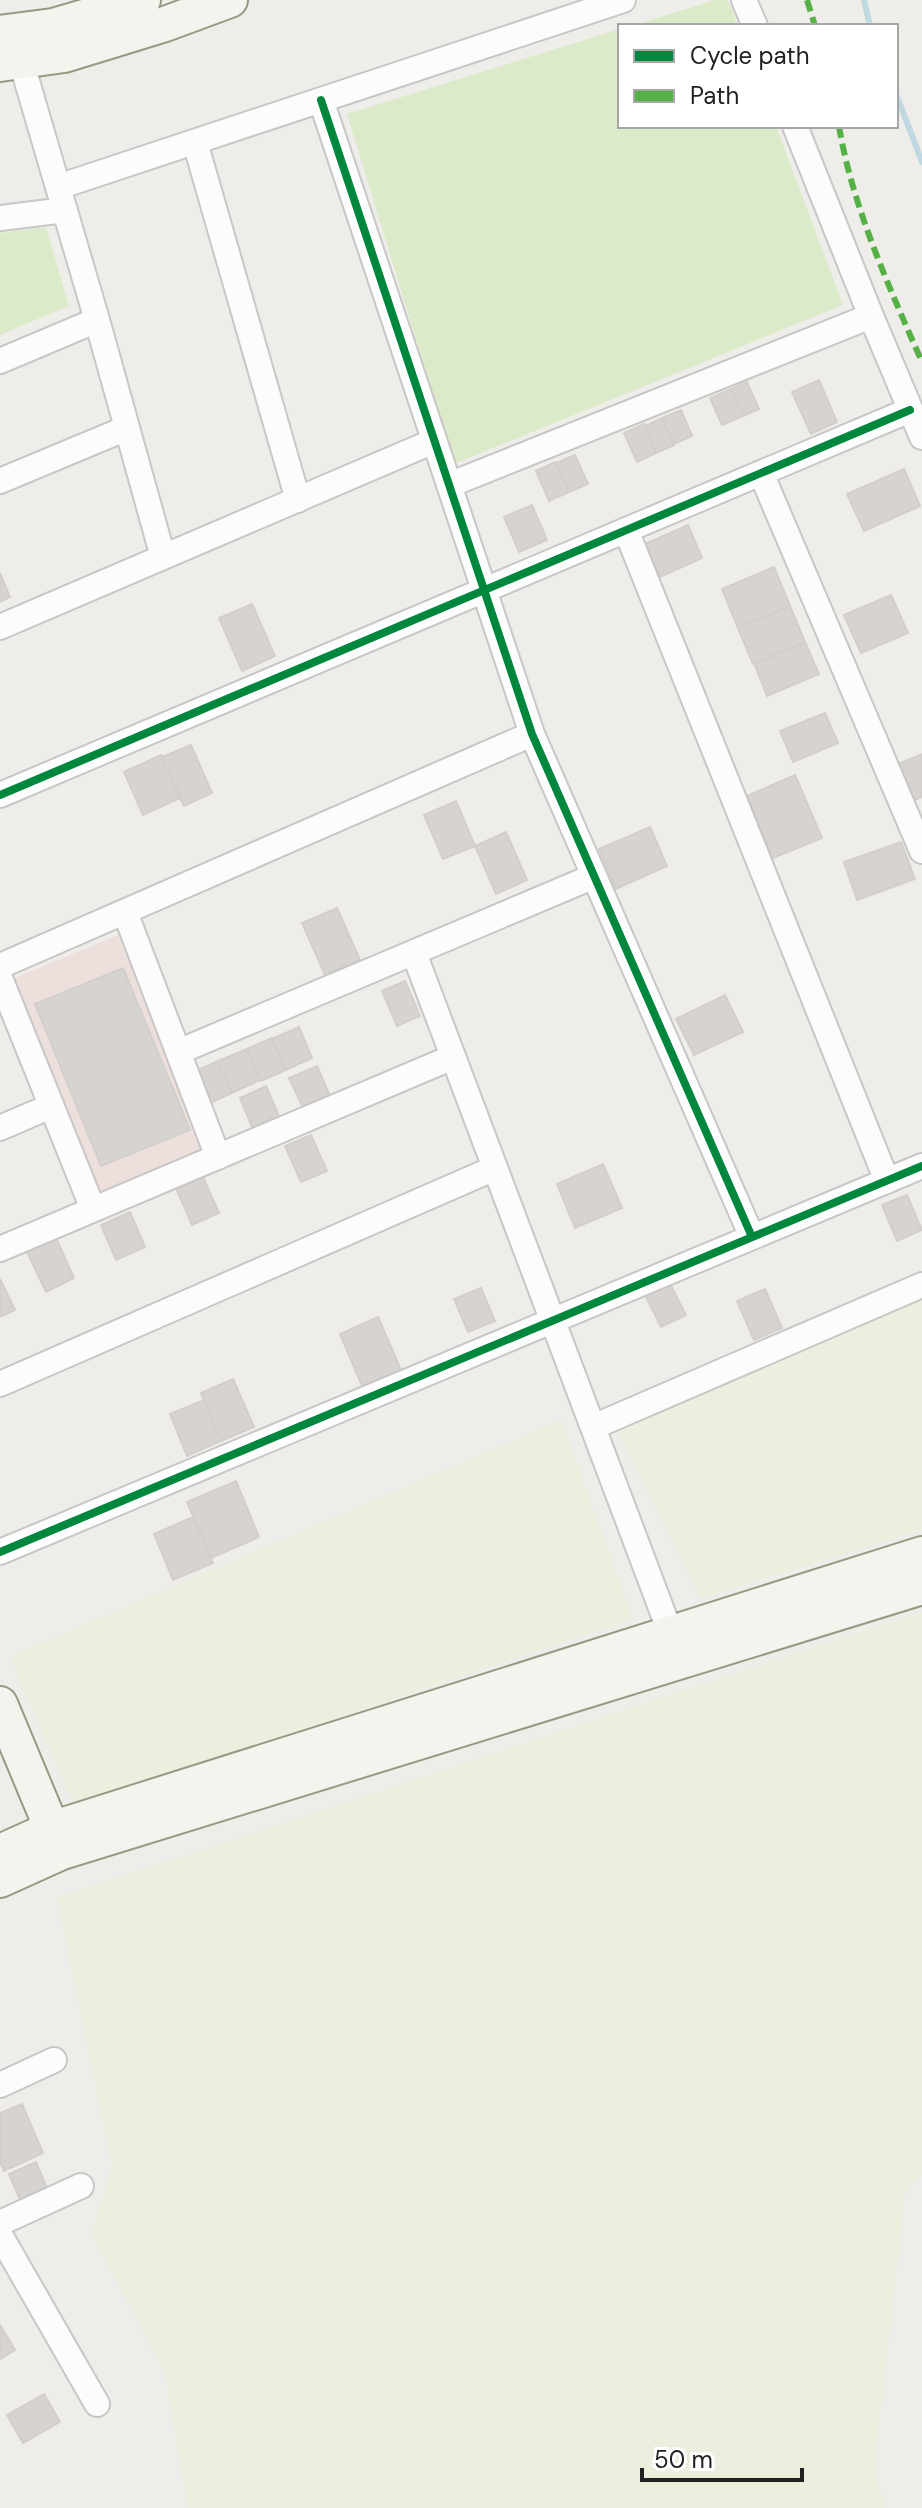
<svg xmlns="http://www.w3.org/2000/svg" width="922" height="2508" font-family="'DM Sans',sans-serif">
	<rect width="100%" height="100%" fill="#efedea"/>
	<path fill="#ecdfdc" d="M118,935L206,1148L95,1194L7,981Z"/>
	<path fill="#eeeede" d="M922,1296V1530L700,1598L616,1429Z
		M561,1420L633,1619L74,1805L10,1657Z
		M922,1612V2176L906,2188L874,2468L885,2508H188L165,2373L92,2234L112,2165L57,1898Z"/>
	<path fill="#dbebca" d="M715,0H728L738,26H631Z
		M620,29V126H776L843,305L454,464L347,114Z
		M46,227L69,306L0,335V233Z"/>
	<g fill="none" stroke-linecap="round" stroke-linejoin="round">
		<path stroke="#bfd9e2" stroke-width="6" d="M864,0L870,26
			M896,94L922,162"/>
	</g>
	<path fill="#d6d3d1" stroke="#d2cfcb" stroke-width="2" d="M819,380L837,422L811,434L792,392Z
		M747,382L759,409L743,416L731,389Z
		M731,389L743,416L722,425L710,398Z
		M681,410L692,436L674,444L662,418Z
		M662,418L674,445L656,453L645,426Z
		M644,424L656,453L637,462L624,433Z
		M575,455L588,484L569,492L556,463Z
		M555,462L569,492L549,501L536,471Z
		M904,469L920,506L864,531L847,494Z
		M532,505L547,540L519,552L504,517Z
		M688,525L702,558L660,577L645,544Z
		M774,567L790,606L738,628L722,589Z
		M0,573L10,597L0,602Z
		M891,595L908,633L861,653L844,615Z
		M252,604L275,656L242,671L219,618Z
		M790,606L805,642L753,664L738,628Z
		M805,642L819,674L767,696L754,663Z
		M825,713L838,743L793,762L780,731Z
		M191,745L212,793L184,806L162,757Z
		M922,754V797L914,800L898,764Z
		M161,755L180,798L143,815L124,772Z
		M795,775L822,838L773,858L747,796Z
		M456,801L475,846L443,859L424,815Z
		M650,827L667,866L616,889L599,849Z
		M506,832L527,880L496,894L475,846Z
		M901,842L915,879L857,900L844,862Z
		M337,908L360,960L325,975L302,923Z
		M123,968L190,1130L101,1166L35,1004Z
		M405,981L420,1016L397,1026L382,991Z
		M725,995L743,1032L694,1055L676,1019Z
		M299,1027L312,1058L286,1070L272,1039Z
		M272,1038L286,1070L261,1081L247,1049Z
		M247,1049L260,1080L232,1093L218,1061Z
		M218,1061L232,1093L210,1103L196,1071Z
		M317,1066L330,1096L303,1108L289,1078Z
		M266,1086L279,1116L252,1127L240,1098Z
		M311,1135L327,1171L301,1182L285,1146Z
		M603,1164L622,1208L575,1228L557,1184Z
		M203,1177L219,1213L192,1225L176,1188Z
		M907,1195L922,1230L897,1241L882,1205Z
		M130,1212L145,1247L116,1260L101,1225Z
		M56,1238L74,1278L46,1292L27,1252Z
		M0,1279L15,1310L0,1317Z
		M669,1282L686,1315L661,1327L645,1295Z
		M481,1288L495,1321L468,1332L454,1299Z
		M765,1289L782,1328L754,1340L737,1301Z
		M378,1317L401,1370L362,1386L340,1334Z
		M233,1379L254,1427L221,1441L201,1393Z
		M204,1400L221,1441L187,1456L170,1414Z
		M236,1481L259,1537L211,1558L187,1502Z
		M193,1517L213,1563L173,1580L154,1534Z
		M22,2104L43,2153L4,2171L0,2162V2113Z
		M36,2162L50,2195L23,2207L9,2174Z
		M0,2325L15,2350L0,2359Z
		M44,2394L60,2422L23,2443L7,2415Z"/>
	<g fill="none" stroke-linecap="round" stroke-linejoin="round">
		<defs>
			<path id="street" d="M744,0L755,26
				M21,61L97,320L163,557
				M321,100L532,734L752,1237
				M795,126L871,316
				M195,142L298,500
				M58,187L623,0
				M0,218L65,210
				M0,361L97,320
				M761,473L922,851
				M0,481L127,428
				M449,485L871,316L922,437
				M626,530L887,1181
				M0,627L434,441
				M0,795L910,410
				M125,912L218,1157
				M414,953L675,1645
				M0,966L532,734
				M0,978L93,1209
				M178,1052L592,877
				M0,1128L51,1106
				M0,1249L453,1057
				M0,1384L495,1168
				M593,1427L922,1285
				M0,1552L922,1166
				M0,2085L54,2060
				M0,2223L81,2186
				M0,2235L97,2404"/>
			<path id="secondary" d="M0,33L53,26L143,0
				M0,64L64,55L165,24L230,0
				M0,1704L60,1848
				M0,1852L51,1829L922,1554
				M0,1880L62,1852L922,1587"/>
		</defs>
		<use href="#street" stroke="#c8c7c6" stroke-width="28"/>
		<use href="#secondary" stroke="#979982" stroke-width="38"/>
		<use href="#street" stroke="#fdfcfc" stroke-width="24"/>
		<use href="#secondary" stroke="#f3f4ed" stroke-width="34"/>
		<path stroke="#55b145" stroke-width="6" stroke-dasharray="12 6" stroke-linecap="butt" d="M807,0L815,26
			M839,126C852,206 890,289 922,362"/>
		<defs>
			<path id="cycleway" d="M321,100L532,734L752,1237
				M0,795L910,410
				M0,1552L922,1166"/>
		</defs>
		<use href="#cycleway" stroke="#fff" stroke-width="13"/>
		<use href="#cycleway" stroke="#00873e" stroke-width="8"/>
	</g>
	<rect x="618" y="24" width="280" height="104" fill="#ffffff" stroke="#a6a6a6" stroke-width="2"/>
	<rect x="634" y="50" width="40" height="12" fill="#00873e" stroke="#a6a6a6" stroke-width="2"/>
	<text x="690" y="64" font-size="24" fill="#212121">Cycle path</text>
	<rect x="634" y="90" width="40" height="12" fill="#55b145" stroke="#a6a6a6" stroke-width="2"/>
	<text x="690" y="104" font-size="24" fill="#212121">Path</text>
	<path d="M642 2468v12h160v-12" fill="none" stroke="#212121" stroke-width="4"/>
	<text x="654" y="2468" font-size="24" fill="#212121" stroke="#ffffff" stroke-width="6" paint-order="stroke">50 m</text>
</svg>
